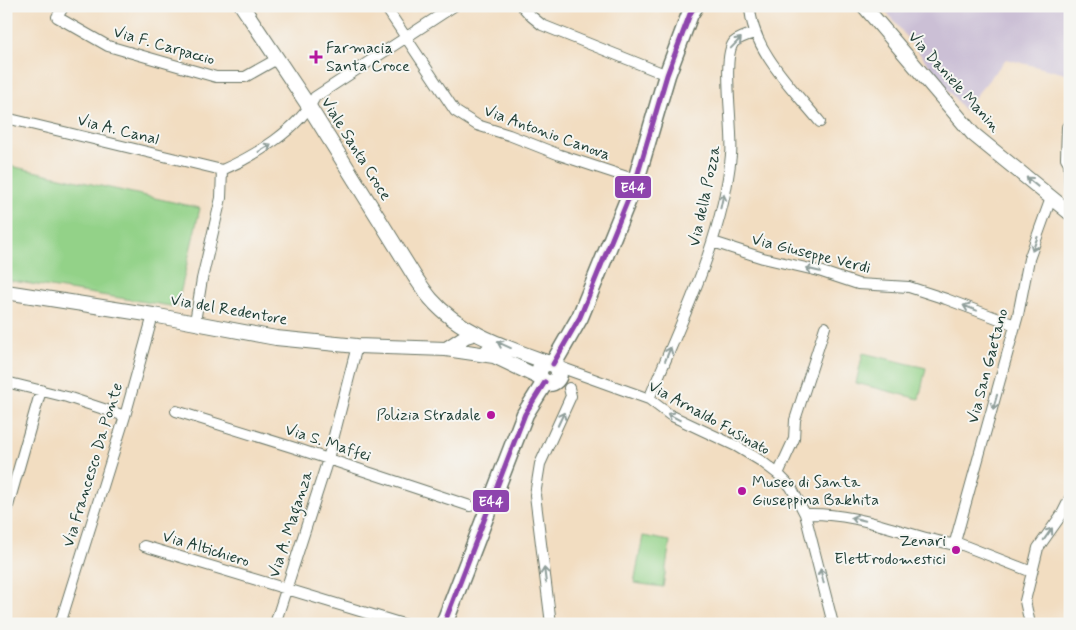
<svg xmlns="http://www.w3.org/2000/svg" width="1076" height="630" font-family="Mynerve,sans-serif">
	<rect width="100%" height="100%" fill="#f6f6f2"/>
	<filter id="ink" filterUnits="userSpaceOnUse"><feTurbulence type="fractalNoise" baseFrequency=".02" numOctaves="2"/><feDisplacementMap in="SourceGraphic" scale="10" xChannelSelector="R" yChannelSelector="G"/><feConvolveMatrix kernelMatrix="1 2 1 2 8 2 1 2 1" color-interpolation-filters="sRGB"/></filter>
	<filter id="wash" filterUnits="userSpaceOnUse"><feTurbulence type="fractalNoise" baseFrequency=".0096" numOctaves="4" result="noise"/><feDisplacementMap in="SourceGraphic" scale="20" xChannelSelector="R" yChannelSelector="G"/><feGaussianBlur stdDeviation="1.12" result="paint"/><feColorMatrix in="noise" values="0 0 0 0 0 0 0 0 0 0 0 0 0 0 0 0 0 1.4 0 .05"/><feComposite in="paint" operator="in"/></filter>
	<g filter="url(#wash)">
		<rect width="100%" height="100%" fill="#f2ddc1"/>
		<path fill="#cbbfd5" d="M882,6H1070V75L1006,59L964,110Z"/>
		<path fill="#93d288" stroke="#59885e" d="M6,165L200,208L177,307L6,280Z
			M863,353L926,368L919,399L856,383Z
			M643,536L670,541L663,587L634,583Z"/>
	</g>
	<g filter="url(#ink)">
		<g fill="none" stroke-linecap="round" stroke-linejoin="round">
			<defs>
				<path id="minor" d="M64,6L57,17L108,46L216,77H245L277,59
					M385,6L455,111L477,125L509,135L560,155L636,180
					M522,6L531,16L542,25L667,75
					M750,6C751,49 794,90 820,122
					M6,118L222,170
					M1067,127L1066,158L1069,163L1070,190
					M222,170C255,156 299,129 315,97L454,6
					M713,242L763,258L819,271L858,284L909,287L946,299L1015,325
					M195,322L202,279L221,198L222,170
					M557,366L649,399L670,415L736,446L761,461L778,474L791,487L805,514L833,624
					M6,382L67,397L125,416
					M649,399C681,322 723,239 731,155C734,132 721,57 734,42C740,37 748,35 755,33
					M176,411L295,448L470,506
					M778,474L794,439L795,420L825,327
					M6,513L41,390
					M805,514C856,512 902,534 951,544L955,542
					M955,542L1018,315L1029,259L1051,198
					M955,542L1032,572
					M144,546L403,624
					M60,624L125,416L153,315
					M275,624L328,459L357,346
					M551,624L535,495L540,464L571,396L569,388
					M1030,624L1025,601L1038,548L1062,514L1070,498"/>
				<path id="tertiary" d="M242,6L310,108L415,277C420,284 425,292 431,299C460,333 508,348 549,363
					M864,6L973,134L1070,213
					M6,292L153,315L276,338L357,346L446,349L494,356
					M446,349L466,336L476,333
					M487,351L494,356L542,379"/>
				<path id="primary" d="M539 373a10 10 0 1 1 20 0a10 10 0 1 1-20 0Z
					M553,364L580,317L636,180L667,75L690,14L695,6
					M444,624L525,414L545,382"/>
			</defs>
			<use href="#minor" stroke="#697565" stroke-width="12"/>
			<use href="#tertiary" stroke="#697565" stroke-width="16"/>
			<use href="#primary" stroke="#697565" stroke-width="19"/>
			<use href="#minor" stroke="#fff" stroke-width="10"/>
			<use href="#tertiary" stroke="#fff" stroke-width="14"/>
			<use href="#primary" stroke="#fff" stroke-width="16"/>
			<defs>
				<path id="bus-1" d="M553,364L580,317L636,180L667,75L690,14L693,9L698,6
					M444,624L525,414L545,382"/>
			</defs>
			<use href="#bus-1" stroke="#f6f6f2" stroke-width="9"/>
			<use href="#bus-1" stroke="#8e44ad" stroke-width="5"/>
		</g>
		<defs><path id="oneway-shaft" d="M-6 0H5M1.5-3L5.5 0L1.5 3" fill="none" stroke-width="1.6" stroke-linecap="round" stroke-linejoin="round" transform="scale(1.25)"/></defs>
		<g stroke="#8f9e9a">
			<use href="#oneway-shaft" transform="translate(736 43) rotate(-46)"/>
			<use href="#oneway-shaft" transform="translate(265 148) rotate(-31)"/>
			<use href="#oneway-shaft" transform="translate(1032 182) rotate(-140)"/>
			<use href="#oneway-shaft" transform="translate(722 201) rotate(-78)"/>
			<use href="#oneway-shaft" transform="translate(1035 244) rotate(110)"/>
			<use href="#oneway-shaft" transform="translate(813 270) rotate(-166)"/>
			<use href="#oneway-shaft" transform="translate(970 308) rotate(-159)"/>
			<use href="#oneway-shaft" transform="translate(504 345) rotate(-156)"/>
			<use href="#oneway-shaft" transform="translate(668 354) rotate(-68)"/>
			<use href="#oneway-shaft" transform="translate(995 402) rotate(106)"/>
			<use href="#oneway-shaft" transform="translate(674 417) rotate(-152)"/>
			<use href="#oneway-shaft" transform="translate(561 419) rotate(-65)"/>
			<use href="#oneway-shaft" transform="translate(858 519) rotate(-166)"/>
			<use href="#oneway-shaft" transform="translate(1048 534) rotate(-55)"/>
			<use href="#oneway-shaft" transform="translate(545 575) rotate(-97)"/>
			<use href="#oneway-shaft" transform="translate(822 576) rotate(-103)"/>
		</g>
	</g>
	<g fill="#b5179e" stroke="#f6f6f2" stroke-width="2">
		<path d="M313.5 49.5h5v5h5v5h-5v5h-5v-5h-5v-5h5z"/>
		<circle cx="491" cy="415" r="5"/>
		<circle cx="742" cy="491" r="5"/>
		<circle cx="956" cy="550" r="5"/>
	</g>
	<g text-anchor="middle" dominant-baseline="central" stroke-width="4" stroke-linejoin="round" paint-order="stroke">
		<g font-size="16" fill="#1f3d34" stroke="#f6f6f2">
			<text transform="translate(164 46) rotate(16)">Via F. Carpaccio</text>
			<text transform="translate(954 82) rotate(48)">Via Daniele Manin</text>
			<text transform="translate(118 130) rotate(14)">Via A. Canal</text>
			<text transform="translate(547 133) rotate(20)">Via Antonio Canova</text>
			<text transform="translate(356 149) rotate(58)">Viale Santa Croce</text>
			<text transform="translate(705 196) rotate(-78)">Via della Pozza</text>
			<text transform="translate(811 254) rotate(14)">Via Giuseppe Verdi</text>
			<text transform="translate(229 310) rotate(10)">Via del Redentore</text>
			<text transform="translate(988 366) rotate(-75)">Via San Gaetano</text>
			<text transform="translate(709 418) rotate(29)">Via Arnaldo Fusinato</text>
			<text transform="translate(328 443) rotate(18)">Via S. Maffei</text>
			<text transform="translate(93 465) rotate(-73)">Via Francesco Da Ponte</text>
			<text transform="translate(291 524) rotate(-72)">Via A. Maganza</text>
			<text transform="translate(206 549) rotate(17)">Via Altichiero</text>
		</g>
		<g font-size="16" fill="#1f3d34" stroke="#f6f6f2" text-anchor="start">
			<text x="326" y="48">Farmacia<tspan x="326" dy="18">Santa Croce</tspan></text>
			<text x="481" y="415" text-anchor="end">Polizia Stradale</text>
			<text x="752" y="482">Museo di Santa<tspan x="752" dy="18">Giuseppina Bakhita</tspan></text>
			<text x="946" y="541" text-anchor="end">Zenari<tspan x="946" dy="18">Elettrodomestici</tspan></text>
		</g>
	</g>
	<g stroke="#f6f6f2" stroke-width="2">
		<rect x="614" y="175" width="38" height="24" rx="5" fill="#8e44ad"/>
		<rect x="472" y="489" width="38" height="24" rx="5" fill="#8e44ad"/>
	</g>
	<g font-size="14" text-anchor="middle" font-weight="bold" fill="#fff">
		<text x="633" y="192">E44</text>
		<text x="491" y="506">E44</text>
	</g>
	<rect width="1076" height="630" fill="none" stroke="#f6f6f2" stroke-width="25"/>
</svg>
